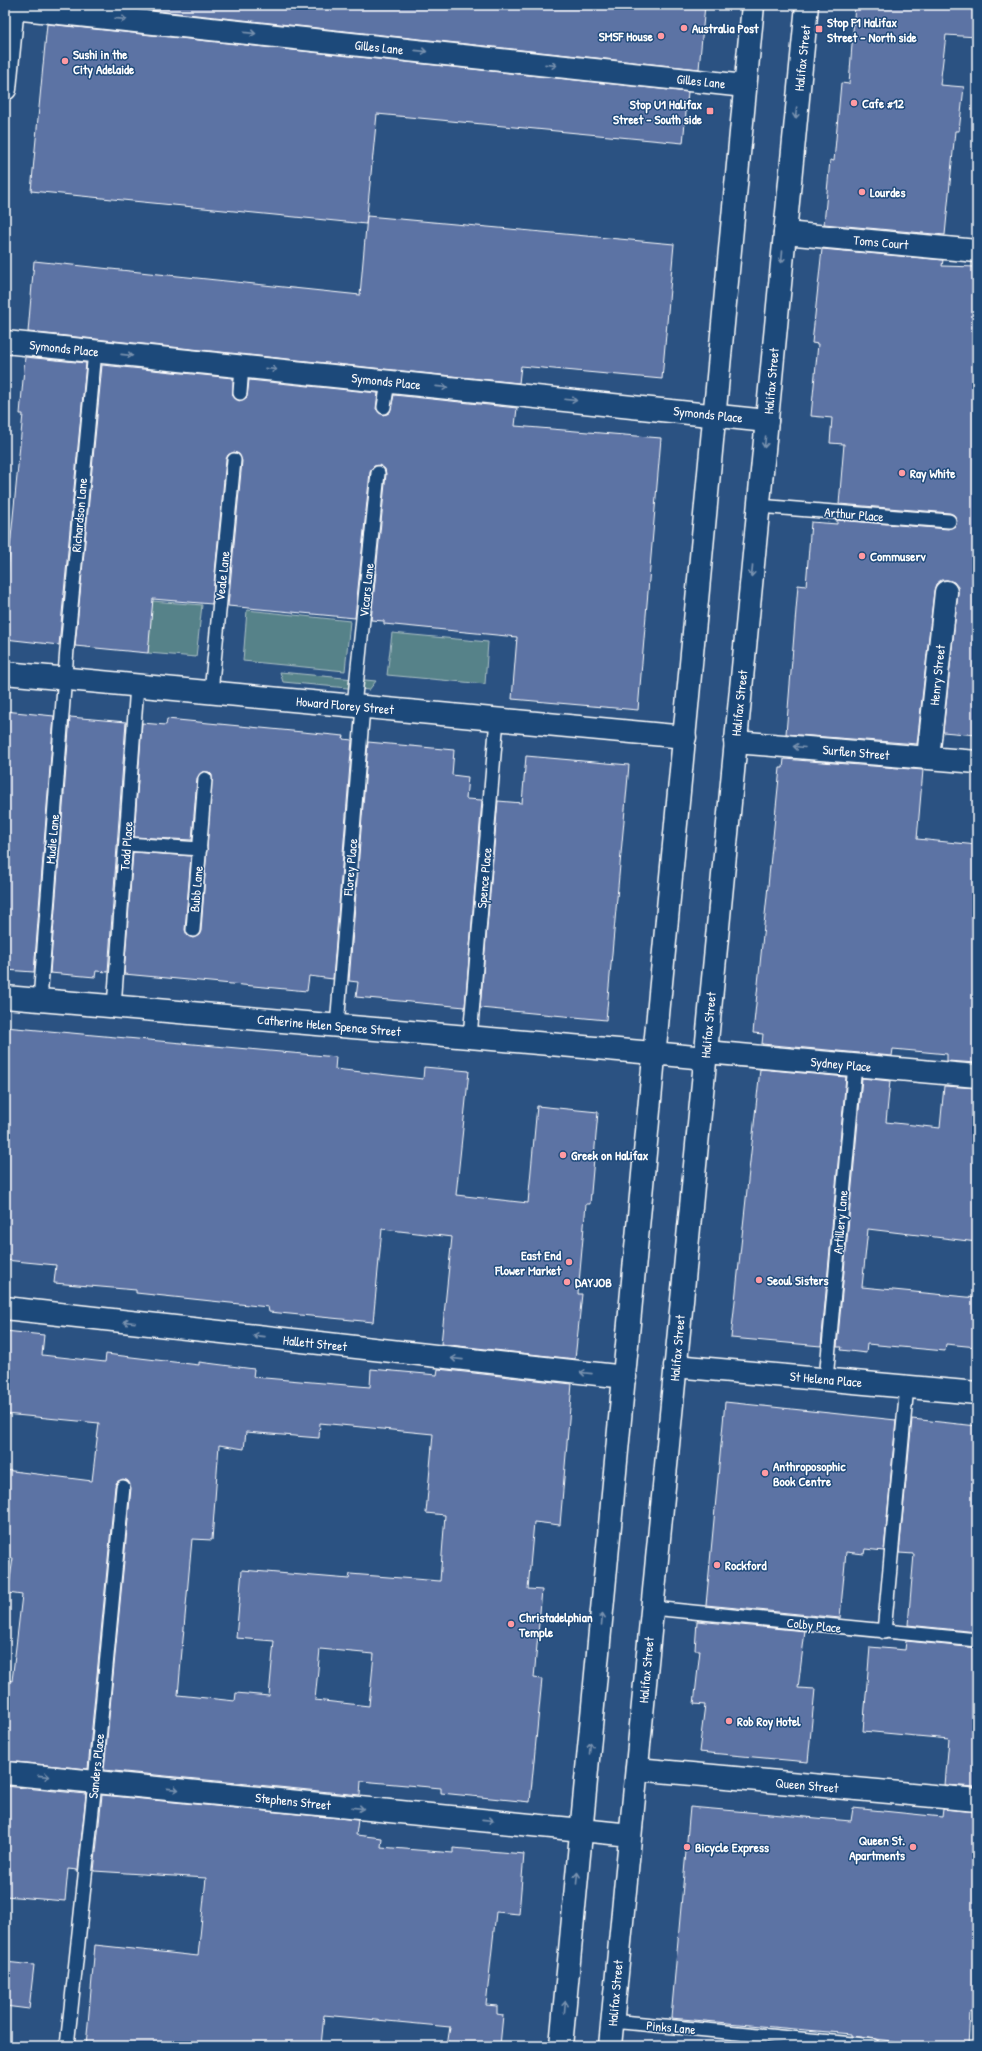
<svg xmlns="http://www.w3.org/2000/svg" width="982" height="2051" viewBox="0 0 982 2051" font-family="'Patrick Hand',sans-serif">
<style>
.green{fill:#578289;stroke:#abc0c4}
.building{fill:#5c73a4;stroke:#fff;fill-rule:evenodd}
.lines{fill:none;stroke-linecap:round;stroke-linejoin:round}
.lane-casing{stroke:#fff;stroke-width:16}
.street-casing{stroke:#fff;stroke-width:25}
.secondary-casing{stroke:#fff;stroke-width:25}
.lane{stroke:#1f4a7a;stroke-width:13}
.street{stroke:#1f4a7a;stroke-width:22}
.secondary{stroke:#1f4a7a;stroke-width:22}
.oneway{stroke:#7992af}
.poi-dot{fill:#ff9aa2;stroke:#1f4a7a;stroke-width:1.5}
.labels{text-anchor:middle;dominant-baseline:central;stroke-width:3;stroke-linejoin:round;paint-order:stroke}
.poi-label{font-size:13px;font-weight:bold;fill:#fff;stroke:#1f4a7a;text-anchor:start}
.street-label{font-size:13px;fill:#fff;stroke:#1f4a7a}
</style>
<rect width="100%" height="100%" fill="#2b5282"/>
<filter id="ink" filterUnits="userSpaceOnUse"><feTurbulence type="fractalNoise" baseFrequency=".025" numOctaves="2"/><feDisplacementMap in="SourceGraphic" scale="8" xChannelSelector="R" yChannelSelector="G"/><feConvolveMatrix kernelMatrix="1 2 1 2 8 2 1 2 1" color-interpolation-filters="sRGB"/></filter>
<g filter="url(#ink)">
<path class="green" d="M 152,601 L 202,605 L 196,657 L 148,653 Z
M 247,610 L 350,621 L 345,671 L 243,661 Z
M 392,633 L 488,642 L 485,684 L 387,675 Z
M 280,672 L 376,681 L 369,690 L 283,682 Z"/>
<path class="building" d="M 103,5 L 705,5 L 699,69 Z
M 855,5 L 977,5 L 977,37 L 946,35 L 940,85 L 964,87 L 959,131 L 955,131 L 945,235 L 824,224 L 830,160 L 834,161 L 841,83 L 849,84 Z
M 47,24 L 688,92 L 683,143 L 377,114 L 366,224 L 31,191 Z
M 367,216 L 674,244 L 662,379 L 521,366 L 519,383 L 28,332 L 34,261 L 360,295 Z
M 822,249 L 943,260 L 942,266 L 977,267 L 977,735 L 943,732 L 958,593 L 958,587 L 954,582 L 947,580 L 941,580 L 936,584 L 934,591 L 917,744 L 786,734 L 798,585 L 806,586 L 811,522 L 837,524 L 837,520 L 948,529 L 955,526 L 957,521 L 954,515 L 950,513 L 839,504 L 844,444 L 830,443 L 832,418 L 811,416 L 818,344 L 812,343 Z
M 25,357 L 86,363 L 59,645 L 5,639 L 5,600 L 23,414 L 20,414 Z
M 102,365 L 233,378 L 233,396 L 239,401 L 247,397 L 249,380 L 378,393 L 376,409 L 383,415 L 390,412 L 394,395 L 517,408 L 515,426 L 661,438 L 638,710 L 512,699 L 517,637 L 384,624 L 384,621 L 371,620 L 386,474 L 385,469 L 379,465 L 374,466 L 370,472 L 355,618 L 228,606 L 242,461 L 239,454 L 234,452 L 228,455 L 226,459 L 212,604 L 153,599 L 148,653 L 75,646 Z
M 5,711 L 54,716 L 34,972 L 5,970 Z
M 70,717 L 126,722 L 108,972 L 96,971 L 95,977 L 50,973 Z
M 167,719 L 344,736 L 343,739 L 352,740 L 333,979 L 309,976 L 307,991 L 124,974 L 133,852 L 191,856 L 185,930 L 188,936 L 193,938 L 199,935 L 201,931 L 212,775 L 209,772 L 202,772 L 197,778 L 192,840 L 134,837 L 142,723 L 166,725 Z
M 368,742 L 454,750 L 452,775 L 468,777 L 466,799 L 482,800 L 465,1007 L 356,997 L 358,982 L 349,981 Z
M 526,756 L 629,765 L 606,1020 L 480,1008 L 498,801 L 522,803 Z
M 784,759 L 923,770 L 917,839 L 977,845 L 977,1063 L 947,1061 L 947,1054 L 893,1049 L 892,1056 L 762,1044 L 763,1034 L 753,1033 L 780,768 L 783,768 Z
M 5,1027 L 336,1057 L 335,1069 L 423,1079 L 424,1067 L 469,1071 L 456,1195 L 528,1203 L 537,1106 L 598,1112 L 590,1204 L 586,1204 L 578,1294 L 582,1294 L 575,1359 L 441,1344 L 452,1237 L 382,1229 L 373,1322 L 269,1312 L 268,1307 L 136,1293 L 136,1290 L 54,1283 L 56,1265 L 5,1260 Z
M 760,1069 L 846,1077 L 821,1346 L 731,1338 Z
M 862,1078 L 890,1081 L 886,1122 L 940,1128 L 944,1086 L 977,1088 L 977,1242 L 868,1229 L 862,1287 L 977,1298 L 977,1347 L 946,1344 L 945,1351 L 867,1344 L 866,1353 L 841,1350 L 842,1347 L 837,1347 Z
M 5,1331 L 44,1335 L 42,1355 L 105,1362 L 106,1354 L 199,1365 L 199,1362 L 254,1369 L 253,1377 L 370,1387 L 371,1369 L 437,1375 L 438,1369 L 572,1384 L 560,1525 L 534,1522 L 528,1589 L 542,1590 L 534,1678 L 542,1679 L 530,1802 L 441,1793 L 441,1788 L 361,1781 L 360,1795 L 104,1770 L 131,1488 L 128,1481 L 123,1479 L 117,1482 L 115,1486 L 88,1769 L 5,1761 L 5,1687 L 8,1687 L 9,1680 L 12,1681 L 22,1595 L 8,1593 L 13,1558 L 5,1557 L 5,1470 L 92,1481 L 99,1423 L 5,1414 ZM 320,1423 L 433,1434 L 426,1513 L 445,1515 L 440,1581 L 350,1574 L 349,1579 L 242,1570 L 236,1638 L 274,1641 L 269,1696 L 236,1693 L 235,1701 L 178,1695 L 192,1539 L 212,1540 L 219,1445 L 244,1449 L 246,1432 L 319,1438 ZM 320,1649 L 374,1654 L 369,1706 L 315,1700 Z
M 725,1402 L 896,1420 L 884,1551 L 865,1549 L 864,1554 L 846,1552 L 840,1618 L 706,1605 Z
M 912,1419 L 977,1426 L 977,1632 L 908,1625 L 914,1554 L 899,1553 Z
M 697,1621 L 805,1631 L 798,1688 L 815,1689 L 808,1762 L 699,1752 L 705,1705 L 694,1704 L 700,1650 L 695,1650 Z
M 906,1641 L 977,1648 L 977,1787 L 945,1785 L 949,1739 L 863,1731 L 870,1647 L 905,1650 Z
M 5,1786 L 86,1794 L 78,1870 L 68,1869 L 65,1901 L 5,1896 Z
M 102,1795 L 358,1820 L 356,1835 L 382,1838 L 381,1847 L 453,1853 L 453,1848 L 524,1854 L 519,1914 L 496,1912 L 486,2005 L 497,2006 L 497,2014 L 503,2015 L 500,2046 L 447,2046 L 450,2027 L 324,2015 L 321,2046 L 86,2046 L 95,1945 L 198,1956 L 206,1878 L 94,1871 Z
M 690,1807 L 851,1821 L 853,1808 L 942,1817 L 943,1809 L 977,1812 L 977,2011 L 970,2011 L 968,2046 L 931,2046 L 851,2036 L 851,2034 L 671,2018 Z
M 5,1962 L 34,1965 L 29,2009 L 5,2006 Z"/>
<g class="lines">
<defs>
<path id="lane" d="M 240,393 L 242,366
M 384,407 L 388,382
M 758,506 L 949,521
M 211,692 L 234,460
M 354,706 L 378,473
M 126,844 L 200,849
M 193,930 L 205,779
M 40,1000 L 67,649 L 95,351
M 114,1007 L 137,685
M 337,1026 L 363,707
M 470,1037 L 497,719
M 826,1379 L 855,1065
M 652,1608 L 977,1640
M 884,1632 L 907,1386
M 612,2021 L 873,2046
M 67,2046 L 95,1782 L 123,1487"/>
<path id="street" d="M 13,8 L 745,86
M 785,233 L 977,251
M 5,342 L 767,421
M 5,673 L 685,737
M 735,742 L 977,762
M 928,758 L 946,592
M 5,997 L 653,1053
M 706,1052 L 977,1076
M 5,1308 L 625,1377
M 675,1366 L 977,1393
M 637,1769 L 977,1800
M 5,1773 L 582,1830"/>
<path id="secondary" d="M 5,89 L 13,5
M 653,1053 L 705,1058
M 582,1830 L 630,1835
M 561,2046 L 753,5
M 610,2046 L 807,5"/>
</defs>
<use href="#lane" class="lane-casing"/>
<use href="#street" class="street-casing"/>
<use href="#secondary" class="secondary-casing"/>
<use href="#lane" class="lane"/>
<use href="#street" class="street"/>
<use href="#secondary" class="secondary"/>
</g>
<defs><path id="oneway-shaft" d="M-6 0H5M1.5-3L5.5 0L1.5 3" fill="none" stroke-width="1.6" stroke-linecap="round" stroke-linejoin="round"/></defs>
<g class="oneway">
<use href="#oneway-shaft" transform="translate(121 19) rotate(6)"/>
<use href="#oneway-shaft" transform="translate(250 33) rotate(6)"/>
<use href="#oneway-shaft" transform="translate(421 51) rotate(6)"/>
<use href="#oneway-shaft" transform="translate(551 65) rotate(6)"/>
<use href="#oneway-shaft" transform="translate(796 113) rotate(96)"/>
<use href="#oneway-shaft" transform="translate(782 257) rotate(95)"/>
<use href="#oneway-shaft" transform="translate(127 355) rotate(6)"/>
<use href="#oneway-shaft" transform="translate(271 369) rotate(6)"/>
<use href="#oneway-shaft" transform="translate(442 387) rotate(6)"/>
<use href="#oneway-shaft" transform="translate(571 400) rotate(6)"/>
<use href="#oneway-shaft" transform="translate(765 442) rotate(96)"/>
<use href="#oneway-shaft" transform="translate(752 571) rotate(96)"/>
<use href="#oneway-shaft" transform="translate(799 747) rotate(-175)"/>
<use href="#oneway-shaft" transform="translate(129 1322) rotate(-174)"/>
<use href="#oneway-shaft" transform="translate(259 1336) rotate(-174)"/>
<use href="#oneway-shaft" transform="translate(457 1359) rotate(-174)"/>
<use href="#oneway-shaft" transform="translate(586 1373) rotate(-174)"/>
<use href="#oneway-shaft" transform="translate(602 1619) rotate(-85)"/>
<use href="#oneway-shaft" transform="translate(590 1748) rotate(-85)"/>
<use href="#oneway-shaft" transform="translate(44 1776) rotate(6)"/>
<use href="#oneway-shaft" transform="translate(173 1789) rotate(6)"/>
<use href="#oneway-shaft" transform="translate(358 1808) rotate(6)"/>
<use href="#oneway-shaft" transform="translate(488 1820) rotate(6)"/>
<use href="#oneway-shaft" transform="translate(577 1878) rotate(-85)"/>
<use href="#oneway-shaft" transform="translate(565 2007) rotate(-85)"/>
</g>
</g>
<g class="poi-dot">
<circle cx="684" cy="28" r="4"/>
<rect x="815" y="25" width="8" height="8" rx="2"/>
<circle cx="661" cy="36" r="4"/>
<circle cx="65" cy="61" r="4"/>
<circle cx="854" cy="103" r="4"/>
<rect x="706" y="107" width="8" height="8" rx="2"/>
<circle cx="862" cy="192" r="4"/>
<circle cx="902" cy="473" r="4"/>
<circle cx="862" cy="556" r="4"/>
<circle cx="563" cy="1155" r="4"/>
<circle cx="569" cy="1262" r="4"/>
<circle cx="759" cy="1280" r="4"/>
<circle cx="567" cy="1282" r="4"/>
<circle cx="765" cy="1473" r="4"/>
<circle cx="717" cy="1565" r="4"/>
<circle cx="511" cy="1624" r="4"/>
<circle cx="729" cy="1721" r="4"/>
<circle cx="687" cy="1847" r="4"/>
<circle cx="913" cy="1847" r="4"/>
</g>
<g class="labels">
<g class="poi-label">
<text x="827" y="22">Stop F1 Halifax<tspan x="827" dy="15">Street - North side</tspan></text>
<text x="692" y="28">Australia Post</text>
<text x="653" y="36" text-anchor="end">SMSF House</text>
<text x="73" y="54">Sushi in the<tspan x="73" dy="15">City Adelaide</tspan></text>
<text x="862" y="103">Cafe #12</text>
<text x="702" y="104" text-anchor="end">Stop U1 Halifax<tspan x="702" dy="15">Street - South side</tspan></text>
<text x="870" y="192">Lourdes</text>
<text x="910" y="473">Ray White</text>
<text x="870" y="556">Commuserv</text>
<text x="571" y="1155">Greek on Halifax</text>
<text x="561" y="1255" text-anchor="end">East End<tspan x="561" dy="15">Flower Market</tspan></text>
<text x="767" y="1280">Seoul Sisters</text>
<text x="575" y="1282">DAYJOB</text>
<text x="773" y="1466">Anthroposophic<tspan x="773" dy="15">Book Centre</tspan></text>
<text x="725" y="1565">Rockford</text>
<text x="519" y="1617">Christadelphian<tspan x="519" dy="15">Temple</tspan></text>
<text x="737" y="1721">Rob Roy Hotel</text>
<text x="905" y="1840" text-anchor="end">Queen St.<tspan x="905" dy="15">Apartments</tspan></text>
<text x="695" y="1847">Bicycle Express</text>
</g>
<g class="street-label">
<text transform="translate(379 47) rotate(6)">Gilles Lane</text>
<text transform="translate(802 58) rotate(-84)">Halifax Street</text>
<text transform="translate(701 81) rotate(6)">Gilles Lane</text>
<text transform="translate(881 242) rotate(5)">Toms Court</text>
<text transform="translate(64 348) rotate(6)">Symonds Place</text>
<text transform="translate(386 381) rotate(6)">Symonds Place</text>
<text transform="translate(771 381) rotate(-85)">Halifax Street</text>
<text transform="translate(708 414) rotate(6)">Symonds Place</text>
<text transform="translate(854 514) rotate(5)">Arthur Place</text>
<text transform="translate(79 515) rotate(-85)">Richardson Lane</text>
<text transform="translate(222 576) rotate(-84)">Veale Lane</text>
<text transform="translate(366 590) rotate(-84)">Vicars Lane</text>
<text transform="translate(937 675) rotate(-84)">Henry Street</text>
<text transform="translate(739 703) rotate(-84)">Halifax Street</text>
<text transform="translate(345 705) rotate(5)">Howard Florey Street</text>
<text transform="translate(856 752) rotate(5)">Surflen Street</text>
<text transform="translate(52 839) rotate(-85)">Mudie Lane</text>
<text transform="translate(126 846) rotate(-86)">Todd Place</text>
<text transform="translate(350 867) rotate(-85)">Florey Place</text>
<text transform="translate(484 878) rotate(-85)">Spence Place</text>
<text transform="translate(196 889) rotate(-85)">Bubb Lane</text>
<text transform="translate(329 1025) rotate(5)">Catherine Helen Spence Street</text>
<text transform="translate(708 1025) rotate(-85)">Halifax Street</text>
<text transform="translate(841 1064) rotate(5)">Sydney Place</text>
<text transform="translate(840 1222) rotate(-85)">Artillery Lane</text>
<text transform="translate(315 1343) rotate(6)">Hallett Street</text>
<text transform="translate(677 1348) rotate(-85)">Halifax Street</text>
<text transform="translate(826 1379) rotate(5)">St Helena Place</text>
<text transform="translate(814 1625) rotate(6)">Colby Place</text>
<text transform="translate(646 1670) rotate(-85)">Halifax Street</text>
<text transform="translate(96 1766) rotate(-84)">Sanders Place</text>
<text transform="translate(807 1785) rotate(5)">Queen Street</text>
<text transform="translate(293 1801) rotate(6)">Stephens Street</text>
<text transform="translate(615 1993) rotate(-85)">Halifax Street</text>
<text transform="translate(671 2027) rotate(5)">Pinks Lane</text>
</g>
</g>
<rect width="982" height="2051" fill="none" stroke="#1f4a7a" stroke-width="20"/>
<rect x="10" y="10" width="962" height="2031" fill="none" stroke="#fff" stroke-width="1.5" filter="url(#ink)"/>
</svg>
